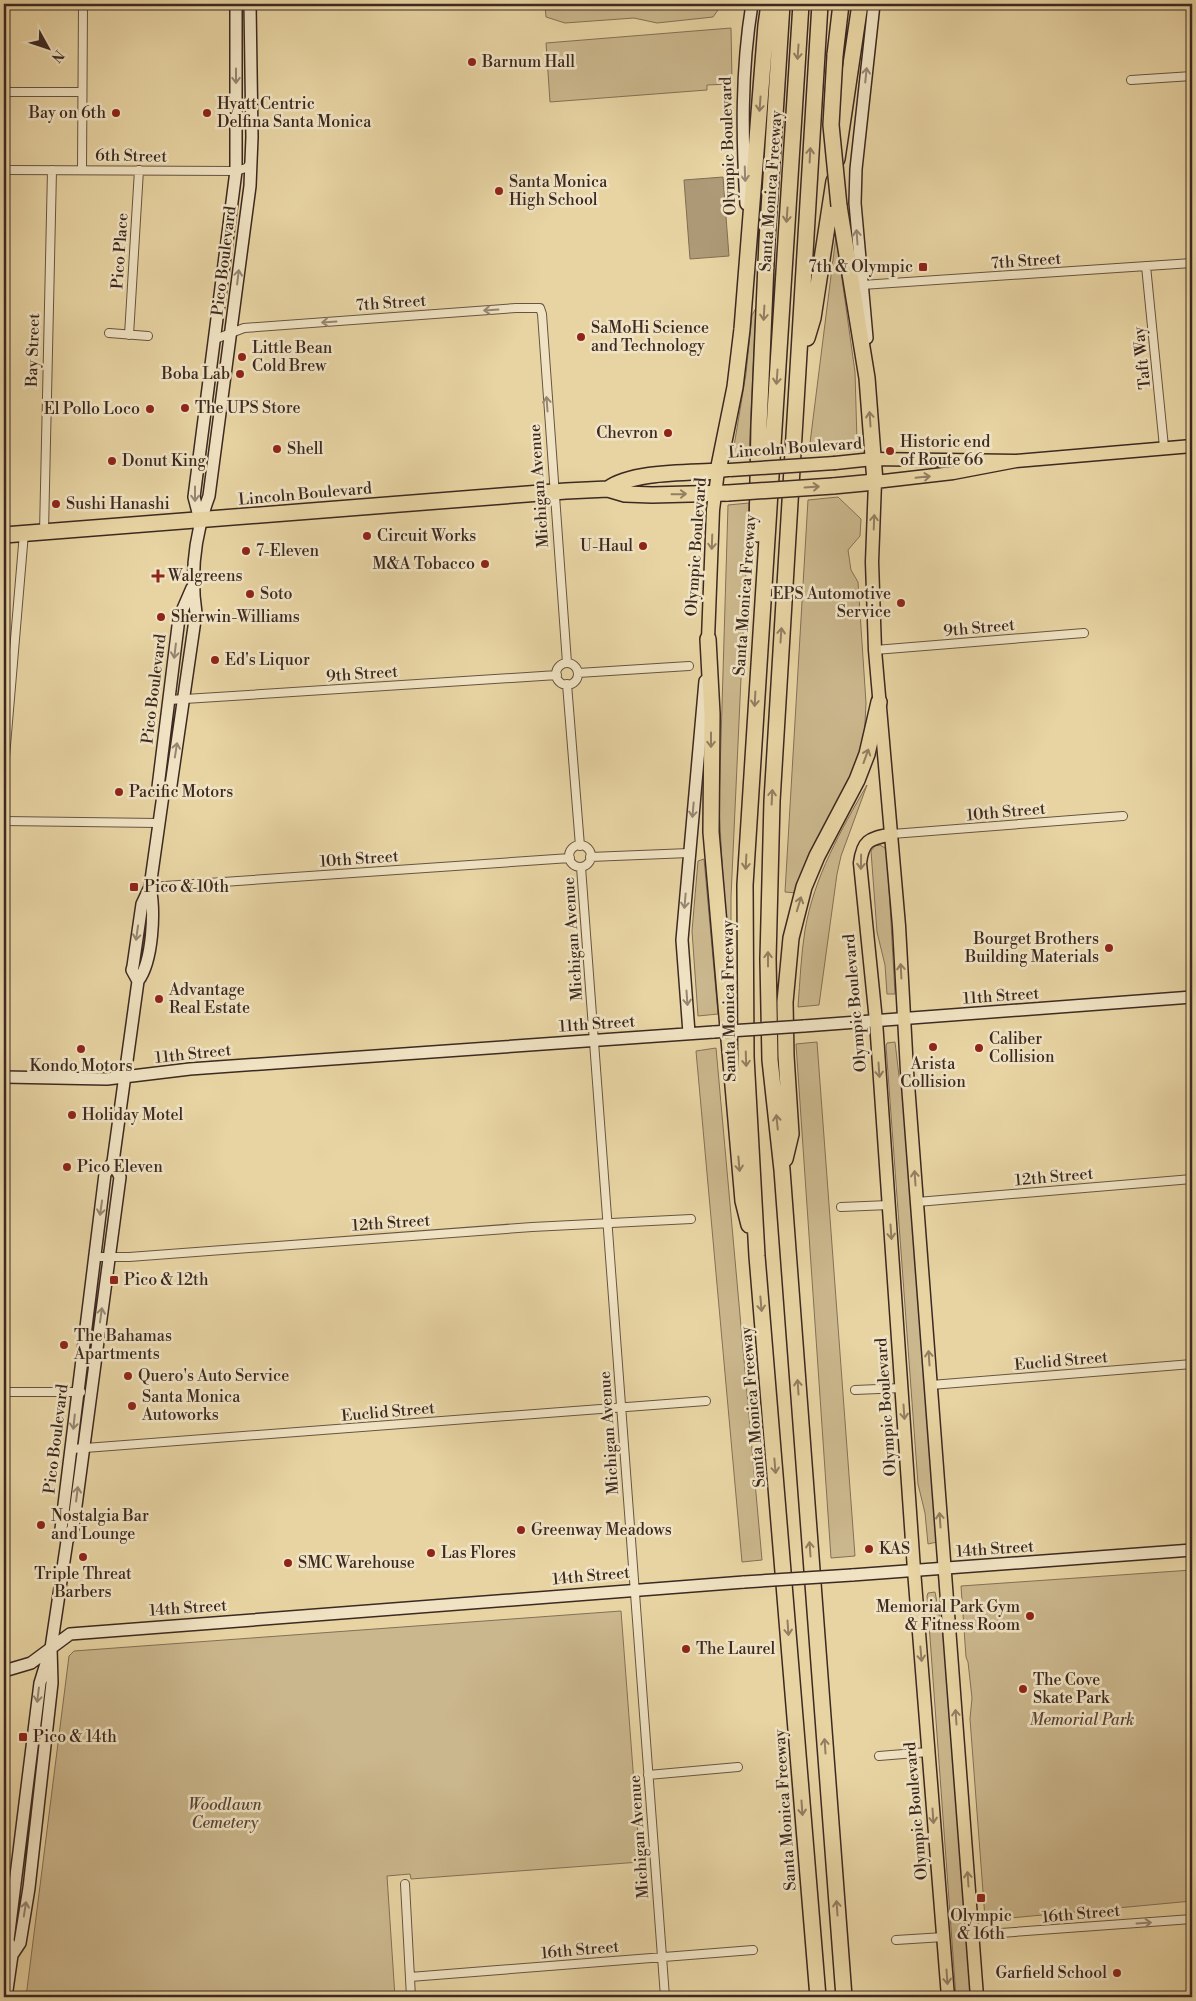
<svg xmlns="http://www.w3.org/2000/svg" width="1196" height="2001" viewBox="0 0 1196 2001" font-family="'Libre Bodoni',serif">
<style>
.green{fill:#cbb78d;stroke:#847057}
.water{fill:#ae9a77;stroke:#806d55}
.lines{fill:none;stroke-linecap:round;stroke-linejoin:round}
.street-casing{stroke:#675442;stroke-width:10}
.secondary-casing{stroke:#3c2921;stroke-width:14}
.primary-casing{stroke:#3c2921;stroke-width:15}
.highway-casing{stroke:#3c2921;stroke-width:18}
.street{stroke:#f0e3c3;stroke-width:8}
.secondary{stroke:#f0e3c3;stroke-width:11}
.primary{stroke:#e8d4a3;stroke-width:12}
.highway{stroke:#e8d4a3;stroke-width:15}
.secondary-bridge-casing{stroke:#3c2921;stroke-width:14;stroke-linecap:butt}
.primary-bridge-casing{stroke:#3c2921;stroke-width:15;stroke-linecap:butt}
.highway-bridge-casing{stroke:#3c2921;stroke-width:18;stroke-linecap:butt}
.secondary-bridge{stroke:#f0e3c3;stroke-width:11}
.primary-bridge{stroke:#e8d4a3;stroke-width:12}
.highway-bridge{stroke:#e8d4a3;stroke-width:15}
.oneway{stroke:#927e62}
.oneway2{stroke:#968672}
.poi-dot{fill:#8f2418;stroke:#f0e3c3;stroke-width:2}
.labels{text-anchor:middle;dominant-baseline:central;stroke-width:5;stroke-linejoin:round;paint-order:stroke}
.poi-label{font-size:16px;fill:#3c2921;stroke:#f0e3c3;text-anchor:start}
.street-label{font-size:16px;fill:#3c2921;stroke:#f0e3c3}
.park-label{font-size:16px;font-style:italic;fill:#594537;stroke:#f0e3c3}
</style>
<rect width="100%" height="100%" fill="#e8d4a3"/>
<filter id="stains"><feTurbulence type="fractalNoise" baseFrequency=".004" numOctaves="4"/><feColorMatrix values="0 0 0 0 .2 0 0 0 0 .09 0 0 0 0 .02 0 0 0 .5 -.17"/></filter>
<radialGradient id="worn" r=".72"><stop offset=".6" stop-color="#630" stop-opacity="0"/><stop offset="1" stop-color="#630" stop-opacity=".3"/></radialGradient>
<path class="green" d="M 545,4 L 718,4 L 718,10 L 713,17 L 657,23 L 634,18 L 565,23 L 546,17 Z
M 731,28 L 732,81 L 730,84 L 707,85 L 707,90 L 550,102 L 546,43 Z
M 836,236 L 855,372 L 857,441 L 856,448 L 809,451 Z
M 756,308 L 749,456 L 732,458 L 746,374 L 752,315 Z
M 838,497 L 861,519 L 860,536 L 848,550 L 851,570 L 858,582 L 866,703 L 864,742 L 858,763 L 809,857 L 797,893 L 785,892 L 808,500 Z
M 749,503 L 731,897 L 731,934 L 726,934 L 719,807 L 728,505 Z
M 867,785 L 841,856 L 837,874 L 819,1005 L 798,1007 C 800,981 801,955 805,930 C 814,877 841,830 867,785 Z
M 880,845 L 885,848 L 887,852 L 895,994 L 887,994 L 885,965 L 877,932 L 871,851 L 875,846 Z
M 704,859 L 718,1014 L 698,1016 L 692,931 L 698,861 Z
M 147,905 L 149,905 L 141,971 L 138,971 Z
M 817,1042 L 855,1556 L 831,1558 L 796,1044 Z
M 895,1042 L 899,1076 L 905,1100 L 937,1542 L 928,1544 L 925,1513 L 918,1484 L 886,1046 L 887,1043 Z
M 716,1048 L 762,1560 L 742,1562 L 696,1051 Z
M 1192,1570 L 1192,1901 L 989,1920 L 985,1918 L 970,1719 L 972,1698 L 968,1662 L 966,1657 L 961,1586 Z
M 935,1592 L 945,1646 L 971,1997 L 956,1997 L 927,1596 L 928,1593 Z
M 621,1611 L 640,1862 L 411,1879 L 410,1874 L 387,1876 L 395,1997 L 26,1997 L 69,1656 L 74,1651 Z"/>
<path class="water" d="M 723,177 L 729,256 L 690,259 L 684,180 Z"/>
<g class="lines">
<defs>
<path id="street" d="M 1131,80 L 1192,76
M 4,92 L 82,92
M 6,170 L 236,171 L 246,168 L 251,163
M 82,170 L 83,4
M 1146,266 L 1164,447
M 862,285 L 1192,263
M 109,333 L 148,336
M 129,335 L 139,170
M 213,340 L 244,328 L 516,308 L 540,308 L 542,314 L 567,663
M 44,532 L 52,170
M 875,650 L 1084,633
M556 674a11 11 0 1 1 22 0a11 11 0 1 1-22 0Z
M 578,673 L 689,666
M 567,684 L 580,846
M 169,700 L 557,675
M 4,769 L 24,533
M 4,821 L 158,823
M 892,834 L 1123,816
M569 856a11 11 0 1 1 22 0a11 11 0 1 1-22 0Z
M 590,857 L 689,853
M 581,867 L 665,1997
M 150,887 L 570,858
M 917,1202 L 1192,1179
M 841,1207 L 889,1205
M 94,1257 L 129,1257 L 532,1227 L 691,1219
M 931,1385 L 1192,1364
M 855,1390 L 902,1388
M 4,1392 L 81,1392
M 72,1449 L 706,1401
M 879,1756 L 928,1752
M 648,1775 L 738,1767
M 405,1884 L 411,1997
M 973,1935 L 1192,1919
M 896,1940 L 944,1937
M 410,1977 L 753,1950"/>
<path id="secondary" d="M 746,204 C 742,136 741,71 752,4
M 867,338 L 855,203 L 856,169 L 874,4
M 200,520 L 194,497 L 236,171 L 236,4
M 163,795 L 158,787 L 179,618 L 192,588
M 138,981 L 132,970 L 133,966 L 142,904 L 150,887 L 163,795 L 171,785 L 196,613 C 190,573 195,534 209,496 L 250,186 L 252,137 L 250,4
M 804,1026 L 1192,997
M 689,1033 L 682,940 L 705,681
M 4,1077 L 107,1079 L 190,1069 L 714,1032
M 67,1541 L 61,1529 L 105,1174 L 113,1162 L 138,981 C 153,961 155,911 150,887
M 852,1575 L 1192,1550
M 4,1671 L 31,1663 L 70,1634 L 744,1582
M 12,1955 L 20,1943 L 29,1888 L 52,1683 L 51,1648 L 67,1541 L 73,1528 L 120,1177 L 113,1162
M 6,1997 L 12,1955 L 8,1940 L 40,1683 L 48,1657"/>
<path id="primary" d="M 835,463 L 873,459 L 1016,461 L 1192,446
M 708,639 L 713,510 L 718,471 L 728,470
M 892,834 C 870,839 863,839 860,863 L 876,1021 L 914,1570 L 948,1997
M 977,1997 L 907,1071 L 899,926 L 875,650 L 872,562 L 875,482 L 953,473 L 1016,461"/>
<path id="highway" d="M 801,4 L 745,885 L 746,1057 L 757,1256 L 818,1997
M 820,4 L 772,801 L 768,959 L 770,1060 L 782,1170 L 844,1997
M 835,55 L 841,4
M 837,159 L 860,4
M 807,338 L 813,318 L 834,181
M 833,486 L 875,482 L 867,378 L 839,206
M 608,489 C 632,471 689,473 718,471 L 735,387 L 742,329 L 766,25 L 769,4
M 757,534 L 759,426 L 767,241 L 782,4
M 4,535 L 566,491 L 608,489 L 625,494 L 652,495 L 728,493
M 708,639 L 712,714 L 711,832 L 743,1201 L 749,1225
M 785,1159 L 791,1134 L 786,1056 L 785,1002 L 791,938 L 804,887 L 817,856 L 857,780 L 867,754 L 879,702"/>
</defs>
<use href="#street" class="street-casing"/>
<use href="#secondary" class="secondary-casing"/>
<use href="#primary" class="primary-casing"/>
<use href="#highway" class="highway-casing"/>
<use href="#street" class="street"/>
<use href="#secondary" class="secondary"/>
<use href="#primary" class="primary"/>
<use href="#highway" class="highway"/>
<defs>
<path id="secondary-bridge" d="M 714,1032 L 804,1026
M 744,1582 L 852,1575"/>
<path id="primary-bridge" d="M 730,470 L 835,463"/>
<path id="highway-bridge" d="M 835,55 L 831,125 L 839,206
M 728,493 L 833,486"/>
</defs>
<use href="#secondary-bridge" class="secondary-bridge-casing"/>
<use href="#primary-bridge" class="primary-bridge-casing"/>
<use href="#highway-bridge" class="highway-bridge-casing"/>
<use href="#secondary-bridge" class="secondary-bridge"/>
<use href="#primary-bridge" class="primary-bridge"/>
<use href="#highway-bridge" class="highway-bridge"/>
</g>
<defs><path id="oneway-shaft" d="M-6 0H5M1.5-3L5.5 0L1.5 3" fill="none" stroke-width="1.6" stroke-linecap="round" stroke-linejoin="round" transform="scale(1.25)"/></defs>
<g class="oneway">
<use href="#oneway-shaft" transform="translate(798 52) rotate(94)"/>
<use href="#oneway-shaft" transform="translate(760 104) rotate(94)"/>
<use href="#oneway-shaft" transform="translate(810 155) rotate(-87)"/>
<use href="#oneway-shaft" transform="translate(787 215) rotate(94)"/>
<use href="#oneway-shaft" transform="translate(764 313) rotate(93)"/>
<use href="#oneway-shaft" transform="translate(777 377) rotate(94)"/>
<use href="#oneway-shaft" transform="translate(870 419) rotate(-94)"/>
<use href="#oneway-shaft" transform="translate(923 477) rotate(-6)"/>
<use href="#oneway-shaft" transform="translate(812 487) rotate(-4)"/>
<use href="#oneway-shaft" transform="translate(679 494) rotate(-1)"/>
<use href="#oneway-shaft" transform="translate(874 522) rotate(-88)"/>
<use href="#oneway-shaft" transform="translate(712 542) rotate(92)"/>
<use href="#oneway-shaft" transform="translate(781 635) rotate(-86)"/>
<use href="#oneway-shaft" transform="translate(755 699) rotate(93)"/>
<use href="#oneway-shaft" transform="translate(711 740) rotate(90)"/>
<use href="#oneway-shaft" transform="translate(866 756) rotate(-70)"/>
<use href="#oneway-shaft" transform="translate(772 797) rotate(-87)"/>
<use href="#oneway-shaft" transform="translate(746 862) rotate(93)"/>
<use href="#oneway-shaft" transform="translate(861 862) rotate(91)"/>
<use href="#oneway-shaft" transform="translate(799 904) rotate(-73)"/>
<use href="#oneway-shaft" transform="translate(768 959) rotate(-90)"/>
<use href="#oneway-shaft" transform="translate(901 971) rotate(-93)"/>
<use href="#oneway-shaft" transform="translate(746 1059) rotate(88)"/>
<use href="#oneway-shaft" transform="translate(879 1070) rotate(86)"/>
<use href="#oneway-shaft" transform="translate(777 1122) rotate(-96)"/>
<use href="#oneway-shaft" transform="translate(739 1164) rotate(85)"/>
<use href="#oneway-shaft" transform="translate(915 1178) rotate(-94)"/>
<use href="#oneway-shaft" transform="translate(891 1232) rotate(86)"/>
<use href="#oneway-shaft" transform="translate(761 1304) rotate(85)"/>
<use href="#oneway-shaft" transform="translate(929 1358) rotate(-94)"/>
<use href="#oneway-shaft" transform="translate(798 1387) rotate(-94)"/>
<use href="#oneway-shaft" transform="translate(904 1412) rotate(86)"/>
<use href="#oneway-shaft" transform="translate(775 1466) rotate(85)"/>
<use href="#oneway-shaft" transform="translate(940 1520) rotate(-94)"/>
<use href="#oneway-shaft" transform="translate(810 1549) rotate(-94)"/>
<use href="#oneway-shaft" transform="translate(788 1628) rotate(86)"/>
<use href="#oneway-shaft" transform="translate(921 1654) rotate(85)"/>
<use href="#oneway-shaft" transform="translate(956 1717) rotate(-94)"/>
<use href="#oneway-shaft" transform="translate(825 1746) rotate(-94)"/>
<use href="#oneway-shaft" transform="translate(802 1808) rotate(86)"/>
<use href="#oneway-shaft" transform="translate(933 1816) rotate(86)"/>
<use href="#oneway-shaft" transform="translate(968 1879) rotate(-94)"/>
<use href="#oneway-shaft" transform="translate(837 1908) rotate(-94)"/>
<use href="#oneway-shaft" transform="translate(947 1977) rotate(86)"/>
</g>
<g class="oneway2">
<use href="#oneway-shaft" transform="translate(866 75) rotate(-84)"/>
<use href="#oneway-shaft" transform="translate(236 76) rotate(90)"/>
<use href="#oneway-shaft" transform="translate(745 174) rotate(88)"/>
<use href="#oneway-shaft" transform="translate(857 237) rotate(-94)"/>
<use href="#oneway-shaft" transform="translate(238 277) rotate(-83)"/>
<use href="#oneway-shaft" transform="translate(491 310) rotate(176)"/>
<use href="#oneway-shaft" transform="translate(329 322) rotate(176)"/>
<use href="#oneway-shaft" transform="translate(547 404) rotate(-94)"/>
<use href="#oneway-shaft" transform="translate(195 494) rotate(90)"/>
<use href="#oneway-shaft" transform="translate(175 651) rotate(97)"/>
<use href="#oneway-shaft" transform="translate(176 750) rotate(-81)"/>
<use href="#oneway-shaft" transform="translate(693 810) rotate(95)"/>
<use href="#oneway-shaft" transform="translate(685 901) rotate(95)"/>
<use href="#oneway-shaft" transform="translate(137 933) rotate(98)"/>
<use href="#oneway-shaft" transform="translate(687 998) rotate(86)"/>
<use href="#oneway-shaft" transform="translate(101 1208) rotate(98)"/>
<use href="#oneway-shaft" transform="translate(101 1315) rotate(-82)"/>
<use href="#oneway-shaft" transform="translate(74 1422) rotate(96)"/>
<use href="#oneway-shaft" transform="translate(77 1494) rotate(-83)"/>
<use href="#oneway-shaft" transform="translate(38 1695) rotate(97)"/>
<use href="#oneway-shaft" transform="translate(25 1909) rotate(-81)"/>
<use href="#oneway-shaft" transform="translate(1144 1923) rotate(-4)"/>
</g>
<g class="poi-dot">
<circle cx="472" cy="62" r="5"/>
<circle cx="116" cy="113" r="5"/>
<circle cx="207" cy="113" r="5"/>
<circle cx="499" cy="191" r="5"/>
<rect x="918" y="262" width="10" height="10" rx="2.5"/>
<circle cx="581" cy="337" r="5"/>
<circle cx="242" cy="357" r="5"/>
<circle cx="240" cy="374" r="5"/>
<circle cx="185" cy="408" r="5"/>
<circle cx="150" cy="409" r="5"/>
<circle cx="668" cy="433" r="5"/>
<circle cx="277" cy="449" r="5"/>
<circle cx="890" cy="451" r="5"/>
<circle cx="112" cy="461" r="5"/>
<circle cx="56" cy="504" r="5"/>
<circle cx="367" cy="536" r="5"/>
<circle cx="643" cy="546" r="5"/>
<circle cx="246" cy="551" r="5"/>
<circle cx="485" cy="564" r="5"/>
<path d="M155.5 568.5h5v5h5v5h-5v5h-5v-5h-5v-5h5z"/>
<circle cx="250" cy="594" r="5"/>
<circle cx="901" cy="603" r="5"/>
<circle cx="161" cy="617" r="5"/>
<circle cx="215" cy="660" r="5"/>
<circle cx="119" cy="792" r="5"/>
<rect x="129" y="882" width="10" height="10" rx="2.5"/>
<circle cx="1109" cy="948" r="5"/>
<circle cx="159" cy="999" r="5"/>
<circle cx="933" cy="1047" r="5"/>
<circle cx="979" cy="1048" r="5"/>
<circle cx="81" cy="1049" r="5"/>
<circle cx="72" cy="1115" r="5"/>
<circle cx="67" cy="1167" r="5"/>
<rect x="109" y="1275" width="10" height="10" rx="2.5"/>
<circle cx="64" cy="1345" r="5"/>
<circle cx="128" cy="1376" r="5"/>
<circle cx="132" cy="1406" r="5"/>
<circle cx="41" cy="1525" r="5"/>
<circle cx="521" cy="1530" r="5"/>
<circle cx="869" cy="1549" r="5"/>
<circle cx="431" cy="1553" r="5"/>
<circle cx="83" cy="1557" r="5"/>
<circle cx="288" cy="1563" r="5"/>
<circle cx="1030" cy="1616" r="5"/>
<circle cx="686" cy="1649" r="5"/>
<circle cx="1023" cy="1689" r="5"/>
<rect x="18" y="1732" width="10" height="10" rx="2.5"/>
<rect x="976" y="1893" width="10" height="10" rx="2.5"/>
<circle cx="1117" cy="1973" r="5"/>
</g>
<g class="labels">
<g class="poi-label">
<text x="482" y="62">Barnum Hall</text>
<text x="217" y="104">Hyatt Centric<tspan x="217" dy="18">Delfina Santa Monica</tspan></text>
<text x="106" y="113" text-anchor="end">Bay on 6th</text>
<text x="509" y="182">Santa Monica<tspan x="509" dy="18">High School</tspan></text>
<text x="913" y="267" text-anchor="end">7th &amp; Olympic</text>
<text x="591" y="328">SaMoHi Science<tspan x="591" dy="18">and Technology</tspan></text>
<text x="252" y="348">Little Bean<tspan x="252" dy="18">Cold Brew</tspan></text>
<text x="230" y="374" text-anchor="end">Boba Lab</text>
<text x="195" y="408">The UPS Store</text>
<text x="140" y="409" text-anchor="end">El Pollo Loco</text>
<text x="658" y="433" text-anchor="end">Chevron</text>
<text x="900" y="442">Historic end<tspan x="900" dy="18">of Route 66</tspan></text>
<text x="287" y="449">Shell</text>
<text x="122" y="461">Donut King</text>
<text x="66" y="504">Sushi Hanashi</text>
<text x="377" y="536">Circuit Works</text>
<text x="633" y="546" text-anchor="end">U-Haul</text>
<text x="256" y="551">7-Eleven</text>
<text x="475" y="564" text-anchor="end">M&amp;A Tobacco</text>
<text x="168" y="576">Walgreens</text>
<text x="260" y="594">Soto</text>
<text x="891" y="594" text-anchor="end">EPS Automotive<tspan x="891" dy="18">Service</tspan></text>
<text x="171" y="617">Sherwin-Williams</text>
<text x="225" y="660">Ed's Liquor</text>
<text x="129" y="792">Pacific Motors</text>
<text x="144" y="887">Pico &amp; 10th</text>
<text x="1099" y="939" text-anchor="end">Bourget Brothers<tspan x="1099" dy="18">Building Materials</tspan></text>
<text x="169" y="990">Advantage<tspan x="169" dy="18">Real Estate</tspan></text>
<text x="989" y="1039">Caliber<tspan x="989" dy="18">Collision</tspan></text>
<text x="933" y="1064" text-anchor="middle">Arista<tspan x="933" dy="18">Collision</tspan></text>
<text x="81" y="1066" text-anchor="middle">Kondo Motors</text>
<text x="82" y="1115">Holiday Motel</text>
<text x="77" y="1167">Pico Eleven</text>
<text x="124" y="1280">Pico &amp; 12th</text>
<text x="74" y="1336">The Bahamas<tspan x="74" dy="18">Apartments</tspan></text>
<text x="138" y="1376">Quero's Auto Service</text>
<text x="142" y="1397">Santa Monica<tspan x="142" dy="18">Autoworks</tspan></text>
<text x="51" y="1516">Nostalgia Bar<tspan x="51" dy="18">and Lounge</tspan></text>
<text x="531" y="1530">Greenway Meadows</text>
<text x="879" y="1549">KAS</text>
<text x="441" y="1553">Las Flores</text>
<text x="298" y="1563">SMC Warehouse</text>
<text x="83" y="1574" text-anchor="middle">Triple Threat<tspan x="83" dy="18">Barbers</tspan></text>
<text x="1020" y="1607" text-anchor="end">Memorial Park Gym<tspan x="1020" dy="18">&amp; Fitness Room</tspan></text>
<text x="696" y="1649">The Laurel</text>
<text x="1033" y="1680">The Cove<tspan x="1033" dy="18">Skate Park</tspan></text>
<text x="33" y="1737">Pico &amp; 14th</text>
<text x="981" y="1916" text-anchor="middle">Olympic<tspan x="981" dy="18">&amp; 16th</tspan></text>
<text x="1107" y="1973" text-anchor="end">Garfield School</text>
</g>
<g class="street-label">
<text transform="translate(728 146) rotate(-92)">Olympic Boulevard</text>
<text transform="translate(131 156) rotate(1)">6th Street</text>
<text transform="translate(771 191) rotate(-86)">Santa Monica Freeway</text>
<text transform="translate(120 251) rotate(-86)">Pico Place</text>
<text transform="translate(224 261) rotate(-83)">Pico Boulevard</text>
<text transform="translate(1026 261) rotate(-4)">7th Street</text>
<text transform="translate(391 303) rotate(-4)">7th Street</text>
<text transform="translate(33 350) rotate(-88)">Bay Street</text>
<text transform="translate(1142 358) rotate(-96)">Taft Way</text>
<text transform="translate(795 448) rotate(-4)">Lincoln Boulevard</text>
<text transform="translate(539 486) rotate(-94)">Michigan Avenue</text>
<text transform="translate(305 494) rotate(-5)">Lincoln Boulevard</text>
<text transform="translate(696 547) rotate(-86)">Olympic Boulevard</text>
<text transform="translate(745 595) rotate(-86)">Santa Monica Freeway</text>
<text transform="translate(979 628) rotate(-5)">9th Street</text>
<text transform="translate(362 674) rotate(-4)">9th Street</text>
<text transform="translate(154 689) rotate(-83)">Pico Boulevard</text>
<text transform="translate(1006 812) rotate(-5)">10th Street</text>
<text transform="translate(359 859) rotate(-4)">10th Street</text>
<text transform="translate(573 939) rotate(-94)">Michigan Avenue</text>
<text transform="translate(1001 996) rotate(-4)">11th Street</text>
<text transform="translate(729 1001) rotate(-91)">Santa Monica Freeway</text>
<text transform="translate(855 1003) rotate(-95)">Olympic Boulevard</text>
<text transform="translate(597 1024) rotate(-4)">11th Street</text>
<text transform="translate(193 1054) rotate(-6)">11th Street</text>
<text transform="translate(1054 1177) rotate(-5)">12th Street</text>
<text transform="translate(391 1223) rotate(-4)">12th Street</text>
<text transform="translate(1061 1361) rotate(-5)">Euclid Street</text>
<text transform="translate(753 1407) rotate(-95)">Santa Monica Freeway</text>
<text transform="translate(886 1407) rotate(-94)">Olympic Boulevard</text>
<text transform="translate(388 1412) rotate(-5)">Euclid Street</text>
<text transform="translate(609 1433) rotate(-94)">Michigan Avenue</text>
<text transform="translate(56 1439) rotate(-83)">Pico Boulevard</text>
<text transform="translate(995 1549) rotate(-4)">14th Street</text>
<text transform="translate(591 1576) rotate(-5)">14th Street</text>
<text transform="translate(188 1608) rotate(-4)">14th Street</text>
<text transform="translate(785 1810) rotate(-94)">Santa Monica Freeway</text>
<text transform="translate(916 1811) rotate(-95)">Olympic Boulevard</text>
<text transform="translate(639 1837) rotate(-94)">Michigan Avenue</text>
<text transform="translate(1081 1914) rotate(-5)">16th Street</text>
<text transform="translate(580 1950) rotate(-5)">16th Street</text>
</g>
<g class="park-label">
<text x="1082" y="1720">Memorial Park</text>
<text x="225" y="1805">Woodlawn<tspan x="225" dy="18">Cemetery</tspan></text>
</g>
</g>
<rect width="1196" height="2001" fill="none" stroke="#e8d4a3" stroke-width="20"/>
<rect x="5" y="5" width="1186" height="1991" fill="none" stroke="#3c2921" stroke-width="2.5"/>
<rect x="10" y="10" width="1176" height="1981" fill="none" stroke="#3c2921"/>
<g transform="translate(48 48) rotate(130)" stroke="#f0e3c3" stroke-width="4" paint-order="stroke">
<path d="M0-4L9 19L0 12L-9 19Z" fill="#3c2921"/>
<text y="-8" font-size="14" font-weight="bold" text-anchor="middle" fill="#3c2921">N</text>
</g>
<rect width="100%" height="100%" filter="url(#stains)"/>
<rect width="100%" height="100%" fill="url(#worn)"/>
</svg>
